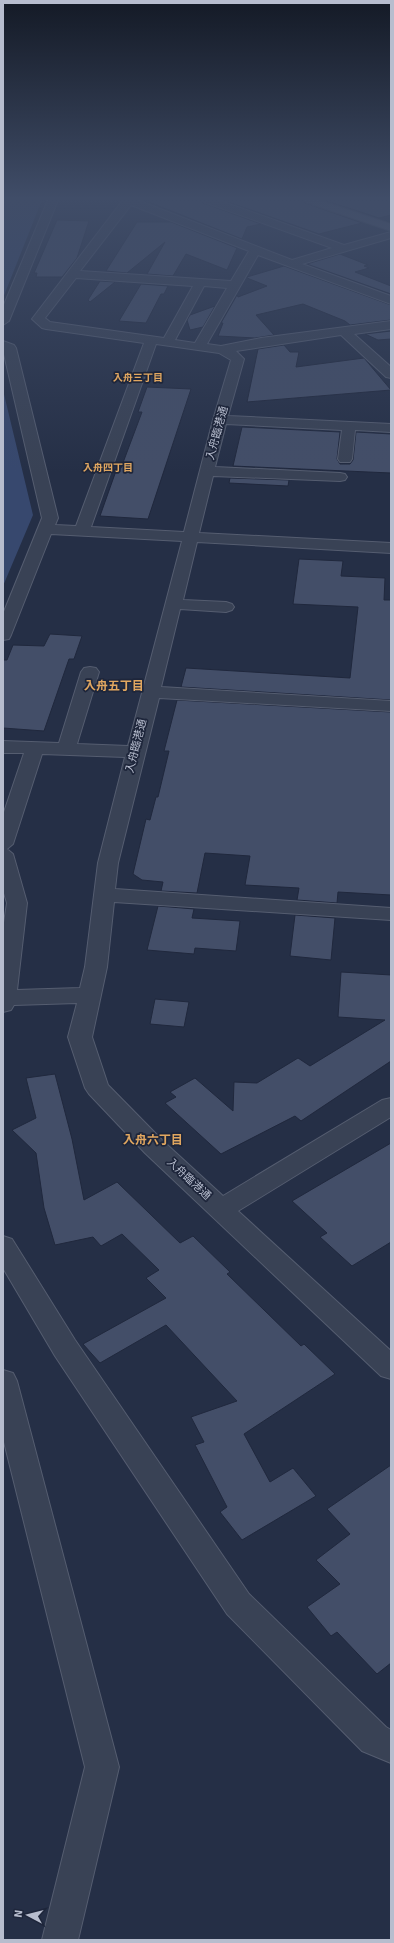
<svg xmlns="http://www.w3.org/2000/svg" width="394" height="1943" viewBox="0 0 394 1943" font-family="Signika,'Noto Sans JP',sans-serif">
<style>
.water{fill:#37486e}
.building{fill:#434e68;stroke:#20283d}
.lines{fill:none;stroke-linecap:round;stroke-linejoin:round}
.minor-casing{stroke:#555d70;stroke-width:2}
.major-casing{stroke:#434b5e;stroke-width:2}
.minor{fill:#394255;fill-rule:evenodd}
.major{fill:#576175;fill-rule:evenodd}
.labels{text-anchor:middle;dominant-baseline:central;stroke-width:3.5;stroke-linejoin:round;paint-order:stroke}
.far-neighbourhood-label{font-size:10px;font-weight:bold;fill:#e1a760;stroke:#1e263b}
.street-label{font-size:11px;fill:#b7bdce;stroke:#1e263b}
.neighbourhood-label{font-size:12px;font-weight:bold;fill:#e1a760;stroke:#1e263b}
</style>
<rect width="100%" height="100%" fill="#252f46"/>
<path class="water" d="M 3,200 L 42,200 L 3,298 Z
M 3,390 L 33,515 L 3,586 Z"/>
<path class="building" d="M 149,200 L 202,200 L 203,203 L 261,224 L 247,227 L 242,239 L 149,202 Z
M 223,200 L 303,200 L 305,203 L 362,223 L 319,234 Z
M 324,200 L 391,200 L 391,215 L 379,218 Z
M 57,220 L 89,221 L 77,258 L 62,277 L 36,277 L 37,273 L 34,273 Z
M 137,222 L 171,222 L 237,248 L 227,270 L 186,254 L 173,276 L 147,274 L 165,242 L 127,273 L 106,271 Z
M 340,254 L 368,265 L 364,266 L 369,268 L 355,272 L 391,286 L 391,294 L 307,264 Z
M 284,266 L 391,305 L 391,320 L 350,325 L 345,321 L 303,304 L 256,315 L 274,335 L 255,338 L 218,336 L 223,323 L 221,323 L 237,295 L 238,297 L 267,286 L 247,278 L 247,277 Z
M 100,281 L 115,282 L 90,302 L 88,300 Z
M 141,284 L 168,286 L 164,294 L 161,294 L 146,323 L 119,321 Z
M 215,306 L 203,327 L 190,330 L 187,320 L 190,315 Z
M 391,331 L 391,339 L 378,340 L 365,334 Z
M 284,345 L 290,352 L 299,352 L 296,367 L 364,358 L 391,390 L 247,402 L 258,349 Z
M 147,387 L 191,389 L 148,519 L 100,516 L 117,468 L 121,468 L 142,412 L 138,412 Z
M 242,427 L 340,432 L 337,459 L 340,464 L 350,464 L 353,460 L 356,432 L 391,434 L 391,473 L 233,466 Z
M 230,478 L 289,480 L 288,486 L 229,483 Z
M 299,559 L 343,561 L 341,576 L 385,578 L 384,600 L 391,600 L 391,700 L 181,687 L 186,668 L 350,678 L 358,607 L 293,604 Z
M 50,634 L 82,636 L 74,659 L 69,659 L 44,731 L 3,728 L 3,660 L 7,660 L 13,645 L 44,646 Z
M 177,700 L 391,712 L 391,895 L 338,892 L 337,903 L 297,900 L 299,888 L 245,885 L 250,856 L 205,853 L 197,893 L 161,891 L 163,882 L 142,880 L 133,874 L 146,819 L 150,820 L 156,797 L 158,797 L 169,751 L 164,751 Z
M 158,906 L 194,909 L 192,918 L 240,921 L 236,951 L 195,948 L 194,954 L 147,950 Z
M 295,915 L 335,918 L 331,960 L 290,956 Z
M 341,972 L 391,975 L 391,1061 L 301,1121 L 295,1116 L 221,1154 L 165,1103 L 176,1097 L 170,1092 L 195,1078 L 233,1111 L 234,1082 L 257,1083 L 298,1058 L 310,1066 L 385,1020 L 338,1017 Z
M 155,999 L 189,1002 L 184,1027 L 150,1024 Z
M 55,1074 L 72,1139 L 84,1200 L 117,1182 L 180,1243 L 193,1236 L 230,1272 L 227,1274 L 301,1346 L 304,1344 L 335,1374 L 244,1434 L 270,1482 L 293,1468 L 316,1496 L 242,1540 L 220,1512 L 227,1507 L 195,1445 L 204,1442 L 191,1417 L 237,1401 L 166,1325 L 100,1363 L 83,1344 L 166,1298 L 146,1278 L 159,1270 L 122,1234 L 101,1246 L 93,1237 L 55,1245 L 44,1208 L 36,1153 L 12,1130 L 36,1118 L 26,1078 Z
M 391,1143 L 391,1242 L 352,1266 L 320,1237 L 327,1233 L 292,1201 Z
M 391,1465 L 391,1663 L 377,1674 L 337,1632 L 331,1636 L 307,1607 L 340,1584 L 316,1560 L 350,1534 L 327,1509 Z"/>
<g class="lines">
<defs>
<path id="minor" d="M 48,200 L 58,200 L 9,321 L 3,325 L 3,307 Z
M 123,200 L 137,200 L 292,260 L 332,248 L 204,202 L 203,200 L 218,200 L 344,245 L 391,232 L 391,238 L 302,264 L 391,296 L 391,304 L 258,255 L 207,344 L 221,346 L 261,338 L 391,321 L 391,329 L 354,334 L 391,367 L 391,378 L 386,377 L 341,335 L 236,351 L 244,359 L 228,416 L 391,424 L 391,432 L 355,430 L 352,459 L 350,462 L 340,462 L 338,459 L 342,430 L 226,424 L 215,467 L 340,473 L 345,474 L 347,477 L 345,480 L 340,481 L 213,476 L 199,533 L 391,543 L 391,553 L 197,542 L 183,600 L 226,602 L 232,604 L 234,607 L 232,610 L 226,612 L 180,609 L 161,687 L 391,701 L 391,711 L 159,698 L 118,863 L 115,889 L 391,908 L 391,920 L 114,902 L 107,967 L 92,1037 L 108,1085 L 163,1141 L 223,1196 L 382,1100 L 391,1098 L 391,1117 L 238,1211 L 391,1351 L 391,1379 L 381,1376 L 145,1153 L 89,1094 L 85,1088 L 68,1037 L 77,1003 L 14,1005 L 11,1010 L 3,1012 L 3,929 L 7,903 L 3,890 L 3,815 L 24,753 L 3,753 L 3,741 L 59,743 L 81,672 L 84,668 L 90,667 L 96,668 L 99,672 L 77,744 L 128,746 L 182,541 L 51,534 L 11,635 L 9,639 L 3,640 L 3,614 L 42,518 L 3,350 L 3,341 L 14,345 L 16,348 L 58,518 L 55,525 L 76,526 L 144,343 L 46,329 L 42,328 L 32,319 ZM 131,205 L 249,251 L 231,281 L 80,271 ZM 76,278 L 193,286 L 164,338 L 50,322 L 45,318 ZM 204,286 L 227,288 L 195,343 L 175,340 ZM 156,344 L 219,353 L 231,360 L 213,420 L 184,532 L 91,527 ZM 42,754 L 125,757 L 98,863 L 85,967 L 80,988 L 17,990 L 27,903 L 13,854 L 7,849 L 13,844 Z
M 3,1236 L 12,1239 L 75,1340 L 249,1594 L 386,1727 L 391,1730 L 391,1763 L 362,1751 L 227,1614 L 55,1356 L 3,1268 Z
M 3,1370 L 13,1373 L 17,1381 L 119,1767 L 78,1940 L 42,1940 L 85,1767 L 3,1438 Z"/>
<path id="major" d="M 304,200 L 319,200 L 391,224 L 391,231 L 305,202 Z"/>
</defs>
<use href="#minor" class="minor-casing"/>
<use href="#major" class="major-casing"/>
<use href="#minor" class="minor"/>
<use href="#major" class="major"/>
</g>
<linearGradient id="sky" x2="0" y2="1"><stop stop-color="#141a26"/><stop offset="0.42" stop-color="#404d68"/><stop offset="1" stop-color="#404d68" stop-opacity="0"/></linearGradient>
<rect width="394" height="472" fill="url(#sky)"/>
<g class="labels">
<g class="far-neighbourhood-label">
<text x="138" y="378">入舟三丁目</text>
<text x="108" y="468">入舟四丁目</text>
</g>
<g class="street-label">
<text transform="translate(217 433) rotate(-75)">入舟臨港通</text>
<text transform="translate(136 746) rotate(-76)">入舟臨港通</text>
<text transform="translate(189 1179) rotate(43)">入舟臨港通</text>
</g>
<g class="neighbourhood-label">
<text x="114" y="686">入舟五丁目</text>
<text x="153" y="1140">入舟六丁目</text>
</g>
</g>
<rect width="394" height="1943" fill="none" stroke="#b7bdce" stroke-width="8"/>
<g transform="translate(28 1915) rotate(277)" stroke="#1e263b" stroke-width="3" paint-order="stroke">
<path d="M0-3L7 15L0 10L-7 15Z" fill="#b7bdce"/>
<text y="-6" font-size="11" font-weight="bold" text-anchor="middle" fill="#b7bdce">N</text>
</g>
</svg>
